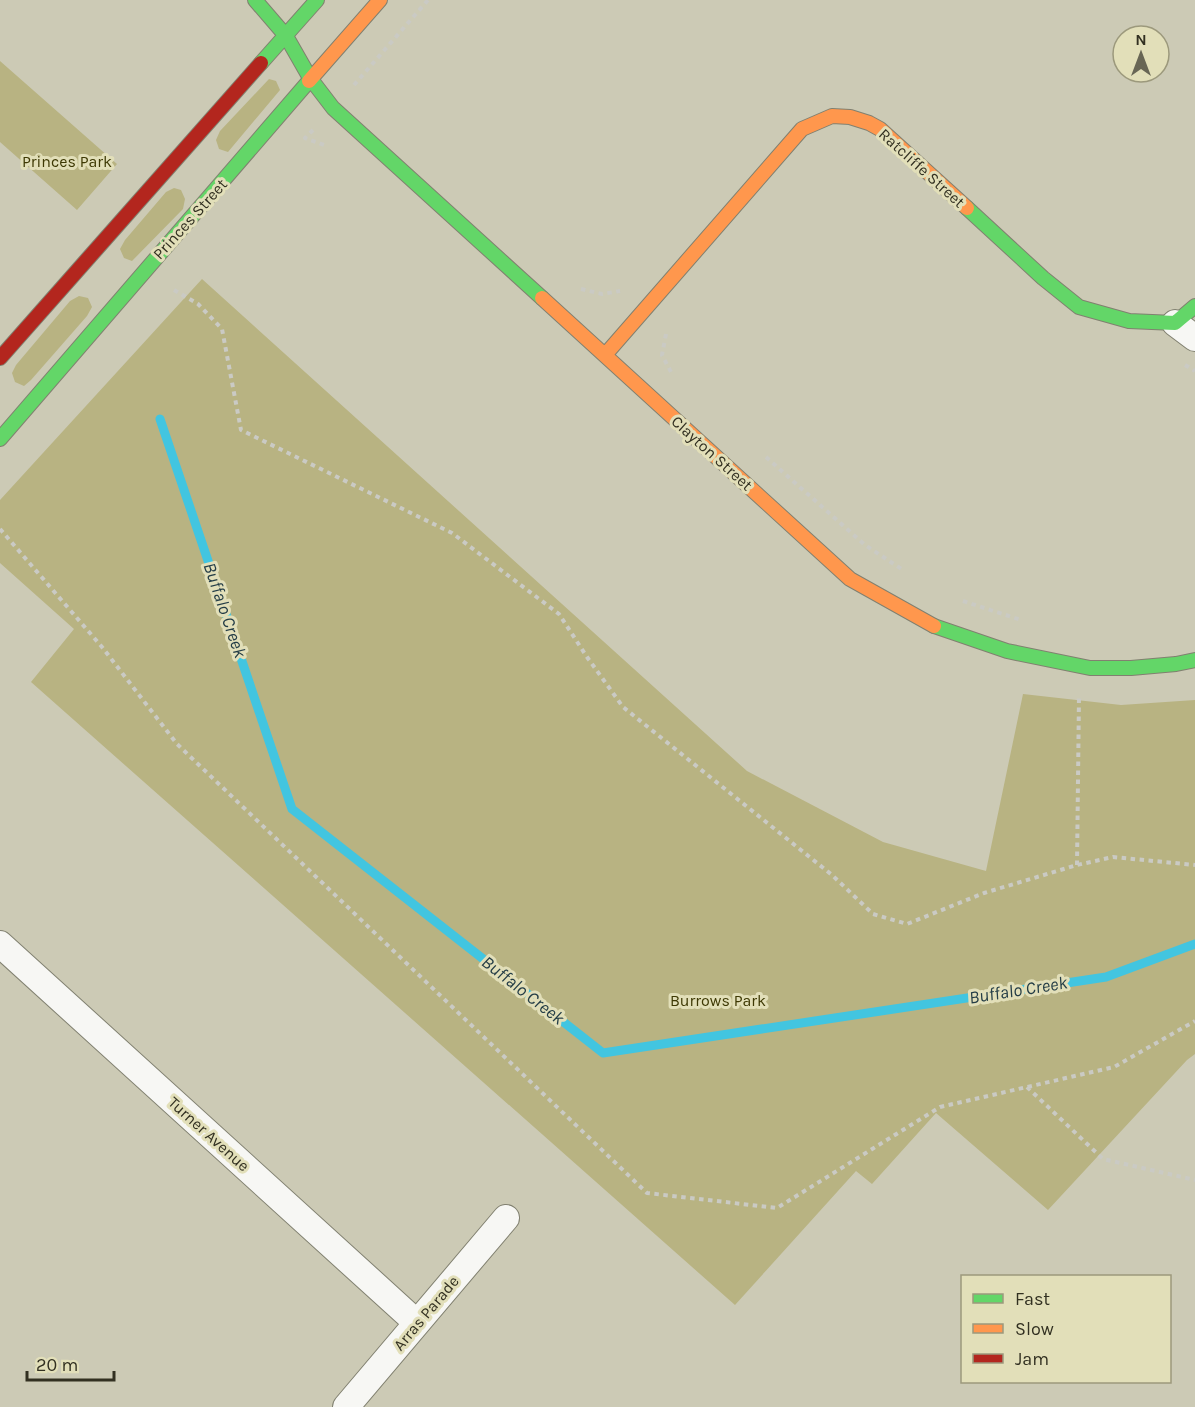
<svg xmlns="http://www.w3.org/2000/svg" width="1195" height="1407" viewBox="0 0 1195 1407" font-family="Karla,sans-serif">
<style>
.green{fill:#b8b382}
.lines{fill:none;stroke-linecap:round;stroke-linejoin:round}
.stream{stroke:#42c5e0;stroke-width:9}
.street-casing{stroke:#818070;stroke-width:28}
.fast-casing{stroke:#818070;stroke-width:16}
.slow-casing{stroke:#818070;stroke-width:16}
.jam-casing{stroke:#818070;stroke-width:16}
.path{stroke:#cacac4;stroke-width:4;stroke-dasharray:4.5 4.5;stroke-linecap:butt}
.street{stroke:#f7f7f4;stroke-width:26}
.fast{stroke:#63d668;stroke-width:14}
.slow{stroke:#ff974d;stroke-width:14}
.jam{stroke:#b3261e;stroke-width:14}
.labels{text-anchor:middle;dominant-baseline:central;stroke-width:6;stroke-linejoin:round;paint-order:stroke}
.park-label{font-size:16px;fill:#3e3904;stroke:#e2dfb9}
.street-label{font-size:16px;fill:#323021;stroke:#e2dfb9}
.water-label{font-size:18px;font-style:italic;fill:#243d46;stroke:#e2dfb9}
</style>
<rect width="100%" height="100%" fill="#cccab5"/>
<path class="green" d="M 0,61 L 117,164 L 77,210 L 0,142 Z
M 269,79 L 276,81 L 280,90 L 228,152 L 219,149 L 216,140 L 220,131 Z
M 174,188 L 181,190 L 185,199 L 183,209 L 132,261 L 124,258 L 120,249 L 125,240 L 166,192 Z
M 202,279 L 747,771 L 883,842 L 986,871 L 1023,694 L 1121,705 L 1195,700 L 1195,1054 L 1187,1060 L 1048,1210 L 936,1113 L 872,1184 L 856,1171 L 735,1305 L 31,682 L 74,629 L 0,563 L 0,500 Z
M 79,296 L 88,298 L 92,307 L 87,316 L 31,380 L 24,386 L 15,382 L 12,373 L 16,365 L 70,301 Z"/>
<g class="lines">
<path class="stream" d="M 160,419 L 292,809 L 603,1053 L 1106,977 L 1195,944"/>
<defs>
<path id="street" d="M 1175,323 L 1195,338
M 0,944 L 417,1323
M 346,1407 L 506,1218"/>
<path id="fast" d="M 255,0 L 286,36 L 310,78 L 333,108 L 542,298
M 261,63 L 317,0
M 967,208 L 1043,278 L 1079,307 L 1129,321 L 1175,323 L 1195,306
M 0,439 L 309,81
M 934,626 L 1007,651 L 1090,668 L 1131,668 L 1176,664 L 1195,660"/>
<path id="slow" d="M 309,81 L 380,0
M 542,298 L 850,579 L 934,626
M 605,355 L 802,129 L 832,116 L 850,117 L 869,123 L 880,129 L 967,208"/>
<path id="jam" d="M 0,358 L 261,63"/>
</defs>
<use href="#street" class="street-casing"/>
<use href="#fast" class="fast-casing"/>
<use href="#slow" class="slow-casing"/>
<use href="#jam" class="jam-casing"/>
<path class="path" d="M 354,85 L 428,0
M 313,130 L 305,138 L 327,146
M 581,289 L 602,294 L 620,291
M 174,290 L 198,304 L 222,329 L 241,430 L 452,533 L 559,614 L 587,657 L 623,707 L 832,875 L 873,914 L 907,924 L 984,893 L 1077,865 L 1113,857 L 1195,865
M 666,334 L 662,355 L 671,372
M 1185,365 L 1195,371
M 766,457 L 865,545 L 903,570
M 0,529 L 102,647 L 177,744 L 647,1193 L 777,1208 L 940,1107 L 1114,1067 L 1195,1021
M 963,601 L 1021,620
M 1077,865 L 1079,696
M 1027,1087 L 1103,1159 L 1195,1180"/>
<use href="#street" class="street"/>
<use href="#fast" class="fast"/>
<use href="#slow" class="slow"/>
<use href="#jam" class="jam"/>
</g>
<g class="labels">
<g class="park-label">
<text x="67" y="161">Princes Park</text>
<text x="718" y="1000">Burrows Park</text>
</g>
<g class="street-label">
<text transform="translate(922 168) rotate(42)">Ratcliffe Street</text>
<text transform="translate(190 219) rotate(-48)">Princes Street</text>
<text transform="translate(712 453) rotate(42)">Clayton Street</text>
<text transform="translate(209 1134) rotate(42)">Turner Avenue</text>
<text transform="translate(426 1313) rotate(-50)">Arras Parade</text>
</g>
<g class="water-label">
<text transform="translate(225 610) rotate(71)">Buffalo Creek</text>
<text transform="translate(523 990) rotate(38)">Buffalo Creek</text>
<text transform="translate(1018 990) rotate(-9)">Buffalo Creek</text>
</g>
</g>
<rect x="961" y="1275" width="210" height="108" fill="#e2dfb9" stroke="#9c997c" stroke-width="1.5"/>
<rect x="973" y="1294" width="30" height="9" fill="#63d668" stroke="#9c997c" stroke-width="1.5"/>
<text x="1015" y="1305" font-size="18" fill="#323021">Fast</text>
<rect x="973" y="1324" width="30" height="9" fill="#ff974d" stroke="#9c997c" stroke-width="1.5"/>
<text x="1015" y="1335" font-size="18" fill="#323021">Slow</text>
<rect x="973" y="1354" width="30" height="9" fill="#b3261e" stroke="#9c997c" stroke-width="1.5"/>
<text x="1015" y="1365" font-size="18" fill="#323021">Jam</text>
<g transform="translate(1141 54)"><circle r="28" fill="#e2dfb9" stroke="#9c997c" stroke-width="1.5"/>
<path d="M0-4.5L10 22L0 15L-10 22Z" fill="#686655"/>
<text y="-9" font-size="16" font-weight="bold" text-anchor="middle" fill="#323021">N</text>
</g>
<path d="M27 1371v9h87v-9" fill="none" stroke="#323021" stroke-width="3"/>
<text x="36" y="1371" font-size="18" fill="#323021" stroke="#e2dfb9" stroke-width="4.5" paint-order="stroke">20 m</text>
</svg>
